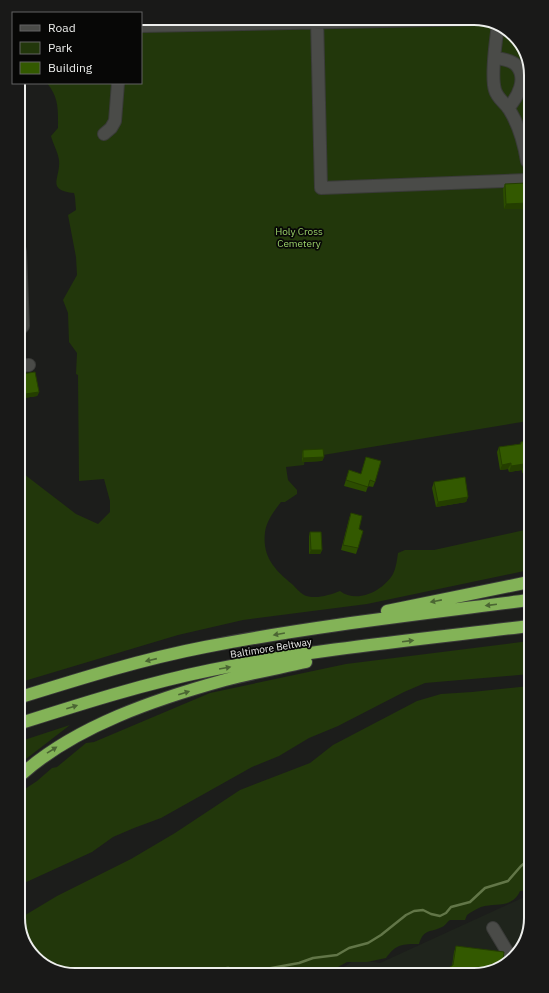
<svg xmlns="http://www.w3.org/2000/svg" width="549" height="993" viewBox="0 0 549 993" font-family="'IBM Plex Sans',sans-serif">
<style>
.built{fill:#1f241c}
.green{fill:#22370b}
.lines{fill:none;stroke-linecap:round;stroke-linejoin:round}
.stream{stroke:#627648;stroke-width:2.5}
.minor-casing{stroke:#3a3b39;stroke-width:14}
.highway-casing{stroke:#3a3b39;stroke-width:14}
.minor{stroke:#4a4b48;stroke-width:12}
.highway{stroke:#83b357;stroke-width:12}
.wall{fill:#2c4d00}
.shaded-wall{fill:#243e00}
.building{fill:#335900;stroke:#243e00}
.oneway{fill:#4b6633}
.labels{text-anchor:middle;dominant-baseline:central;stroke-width:3.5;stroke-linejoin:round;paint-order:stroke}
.park-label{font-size:10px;fill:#9bd269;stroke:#070706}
.street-label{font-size:10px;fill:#edeeec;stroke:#070706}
.rim{fill:none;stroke:#edeeec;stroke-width:2}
</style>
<rect width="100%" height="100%" fill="#1c1d1b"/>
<path class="built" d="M 531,894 L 531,922 L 521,950 L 496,971 L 336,972 L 356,959 L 380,963 Z"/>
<path class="green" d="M 141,18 L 478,18 L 506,28 L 527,53 L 528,421 L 305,458 L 304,465 L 286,467 L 288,480 L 297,490 L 297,494 L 285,502 L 281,502 C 274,511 267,520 265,532 C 262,557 275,570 292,584 C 295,587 299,592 304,595 C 314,600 330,595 340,591 C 357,604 383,591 393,574 C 396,568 397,560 398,553 L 405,550 L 434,550 L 529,529 L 529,570 L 367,604 L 243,620 L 178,635 L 21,682 L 20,471 L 76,514 L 98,524 L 110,512 L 110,501 L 104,479 L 79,481 L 78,375 L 76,374 L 77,353 L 69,342 L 68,313 L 63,300 L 77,275 L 76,257 L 68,215 L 76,210 L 75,197 L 74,193 C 45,190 61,178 59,160 C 58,152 53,144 51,136 L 58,128 C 58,109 59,98 47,83 L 141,83 Z
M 529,641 L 530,674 L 425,683 L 404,692 L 338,726 L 309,738 L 279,756 L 252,767 L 161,818 L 134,828 L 113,837 L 92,852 L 22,884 L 22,791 L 37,781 L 52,768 L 57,767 L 86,743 L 94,742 L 210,693 L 346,664 Z
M 530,686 L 531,890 L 520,891 C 512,909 496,902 481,907 C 476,909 471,912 467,915 L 465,920 L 450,920 C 447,922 445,926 442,927 C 430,933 424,928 419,944 C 402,944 396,944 386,958 L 367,962 L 347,962 L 329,972 L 71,975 L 43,965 L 22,940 L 22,917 L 57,896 L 131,859 L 175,833 L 240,790 L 310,763 L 333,745 L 417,701 L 441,694 L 472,692 Z
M 70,725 L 22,762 L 21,741 Z"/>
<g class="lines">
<path class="stream" d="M 156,974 C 165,969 171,970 182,974
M 198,974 L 207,970 L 228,968 L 248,971 L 266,969 L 299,963 L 313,958 L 337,955 L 349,948 L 368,943 L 381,935 L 406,915 L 414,911 L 423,910 L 431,914 L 440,916 L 446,913 L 451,907 L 470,902 L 485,888 L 508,881 L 521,866 L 531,858"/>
<defs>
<path id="minor" d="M 317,18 L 321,188 L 527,180
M 498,25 C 496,39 491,77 495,90 C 497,98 505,103 509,109 C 519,125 524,143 527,161
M 141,26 L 480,19
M 495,58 C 502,59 511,60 516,65 C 528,78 518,97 508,108
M 104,134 L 111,128 L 115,121 L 118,83
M 19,247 L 20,252 L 23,326 L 19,330
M 20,366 L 29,365
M 493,928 L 511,958"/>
<path id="highway" d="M 387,611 L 529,582
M 21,697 C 82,678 143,659 205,647 C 313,626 421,614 529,600
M 21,723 C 84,703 147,683 211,670 C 316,649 423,639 529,626
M 22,774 C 76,726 156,699 225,680 C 252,673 279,668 306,662"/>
</defs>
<use href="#minor" class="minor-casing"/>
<use href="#highway" class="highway-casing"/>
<use href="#minor" class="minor"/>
<use href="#highway" class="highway"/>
</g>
<path class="wall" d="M 505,184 L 527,203 L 525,209 L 504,209 L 503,189 Z
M 22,374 L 39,392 L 37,396 L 24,398 L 21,378 Z
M 521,442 L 529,472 L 522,473 L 522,470 L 509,472 L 508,469 L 500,470 L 497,452 L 499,447 L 520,444 Z
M 303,450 L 324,457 L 322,461 L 302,462 L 302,454 Z
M 366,457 L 375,482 L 373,487 L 368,486 L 366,492 L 344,486 L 349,470 L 361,474 Z
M 434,482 L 468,497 L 466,502 L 436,507 L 432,488 Z
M 351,513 L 359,529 L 358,548 L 356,554 L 341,550 L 349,519 Z
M 310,532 L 322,550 L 320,554 L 309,554 L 309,536 Z
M 456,946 L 504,952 L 452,966 L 454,952 Z"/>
<path class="shaded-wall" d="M 527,203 L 525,209 L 504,209 L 506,204 Z
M 39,392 L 37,396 L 24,398 L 25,394 Z
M 324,457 L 322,461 L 302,462 L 303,458 Z
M 511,463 L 508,469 L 500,470 L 502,465 Z
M 524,464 L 522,470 L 509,472 L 511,466 Z
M 529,466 L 529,472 L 522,473 L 524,467 Z
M 468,497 L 466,502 L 436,507 L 438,502 Z
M 311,550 L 322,550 L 320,554 L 309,554 Z"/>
<path class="building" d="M 526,183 L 527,203 L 506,204 L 505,184 Z
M 35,372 L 39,392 L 25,394 L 22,374 Z
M 528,441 L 529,466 L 524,467 L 524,464 L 511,466 L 511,463 L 502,465 L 499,447 L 521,444 L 521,442 Z
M 323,449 L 324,457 L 303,458 L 303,450 Z
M 366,457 L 381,461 L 375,482 L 370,480 L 368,487 L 346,480 L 349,470 L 361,474 Z
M 465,477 L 468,497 L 438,502 L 434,482 Z
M 351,513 L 362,516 L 359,529 L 363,531 L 358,548 L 343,545 Z
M 310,532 L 321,532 L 322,550 L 311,550 Z
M 456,946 L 504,952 L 502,966 L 496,971 L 444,971 L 453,965 Z"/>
<defs><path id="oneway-solid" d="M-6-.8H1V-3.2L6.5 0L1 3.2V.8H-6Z"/></defs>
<g class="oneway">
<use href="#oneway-solid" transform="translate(436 601) rotate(169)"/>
<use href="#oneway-solid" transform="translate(491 605) rotate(173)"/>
<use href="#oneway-solid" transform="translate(279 634) rotate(170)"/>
<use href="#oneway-solid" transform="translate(408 641) rotate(-7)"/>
<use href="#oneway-solid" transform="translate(151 660) rotate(167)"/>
<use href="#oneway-solid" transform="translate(225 668) rotate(-10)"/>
<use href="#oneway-solid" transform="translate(184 693) rotate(-17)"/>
<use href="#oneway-solid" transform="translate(72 707) rotate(-18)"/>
<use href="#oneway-solid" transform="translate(52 750) rotate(-32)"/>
</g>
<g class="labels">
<g class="park-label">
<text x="299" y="231">Holy Cross<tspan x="299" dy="12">Cemetery</tspan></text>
</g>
<g class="street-label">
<text transform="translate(271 648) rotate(-9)">Baltimore Beltway</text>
</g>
</g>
<path d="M0 0H549V993H0ZM75 25H474A50 50 0 0 1 524 75V918A50 50 0 0 1 474 968H75A50 50 0 0 1 25 918V75A50 50 0 0 1 75 25Z" fill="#191918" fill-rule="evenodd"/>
<path class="rim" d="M75 25H474A50 50 0 0 1 524 75V918A50 50 0 0 1 474 968H75A50 50 0 0 1 25 918V75A50 50 0 0 1 75 25Z"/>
<rect x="12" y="12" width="130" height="72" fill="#070706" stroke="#636362"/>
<rect x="20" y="25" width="20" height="6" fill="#4a4b48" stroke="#636362"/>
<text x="48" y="32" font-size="12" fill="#edeeec">Road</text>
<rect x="20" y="42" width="20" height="12" fill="#22370b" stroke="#636362"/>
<text x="48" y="52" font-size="12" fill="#edeeec">Park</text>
<rect x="20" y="62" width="20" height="12" fill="#335900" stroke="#636362"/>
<text x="48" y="72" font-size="12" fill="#edeeec">Building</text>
</svg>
